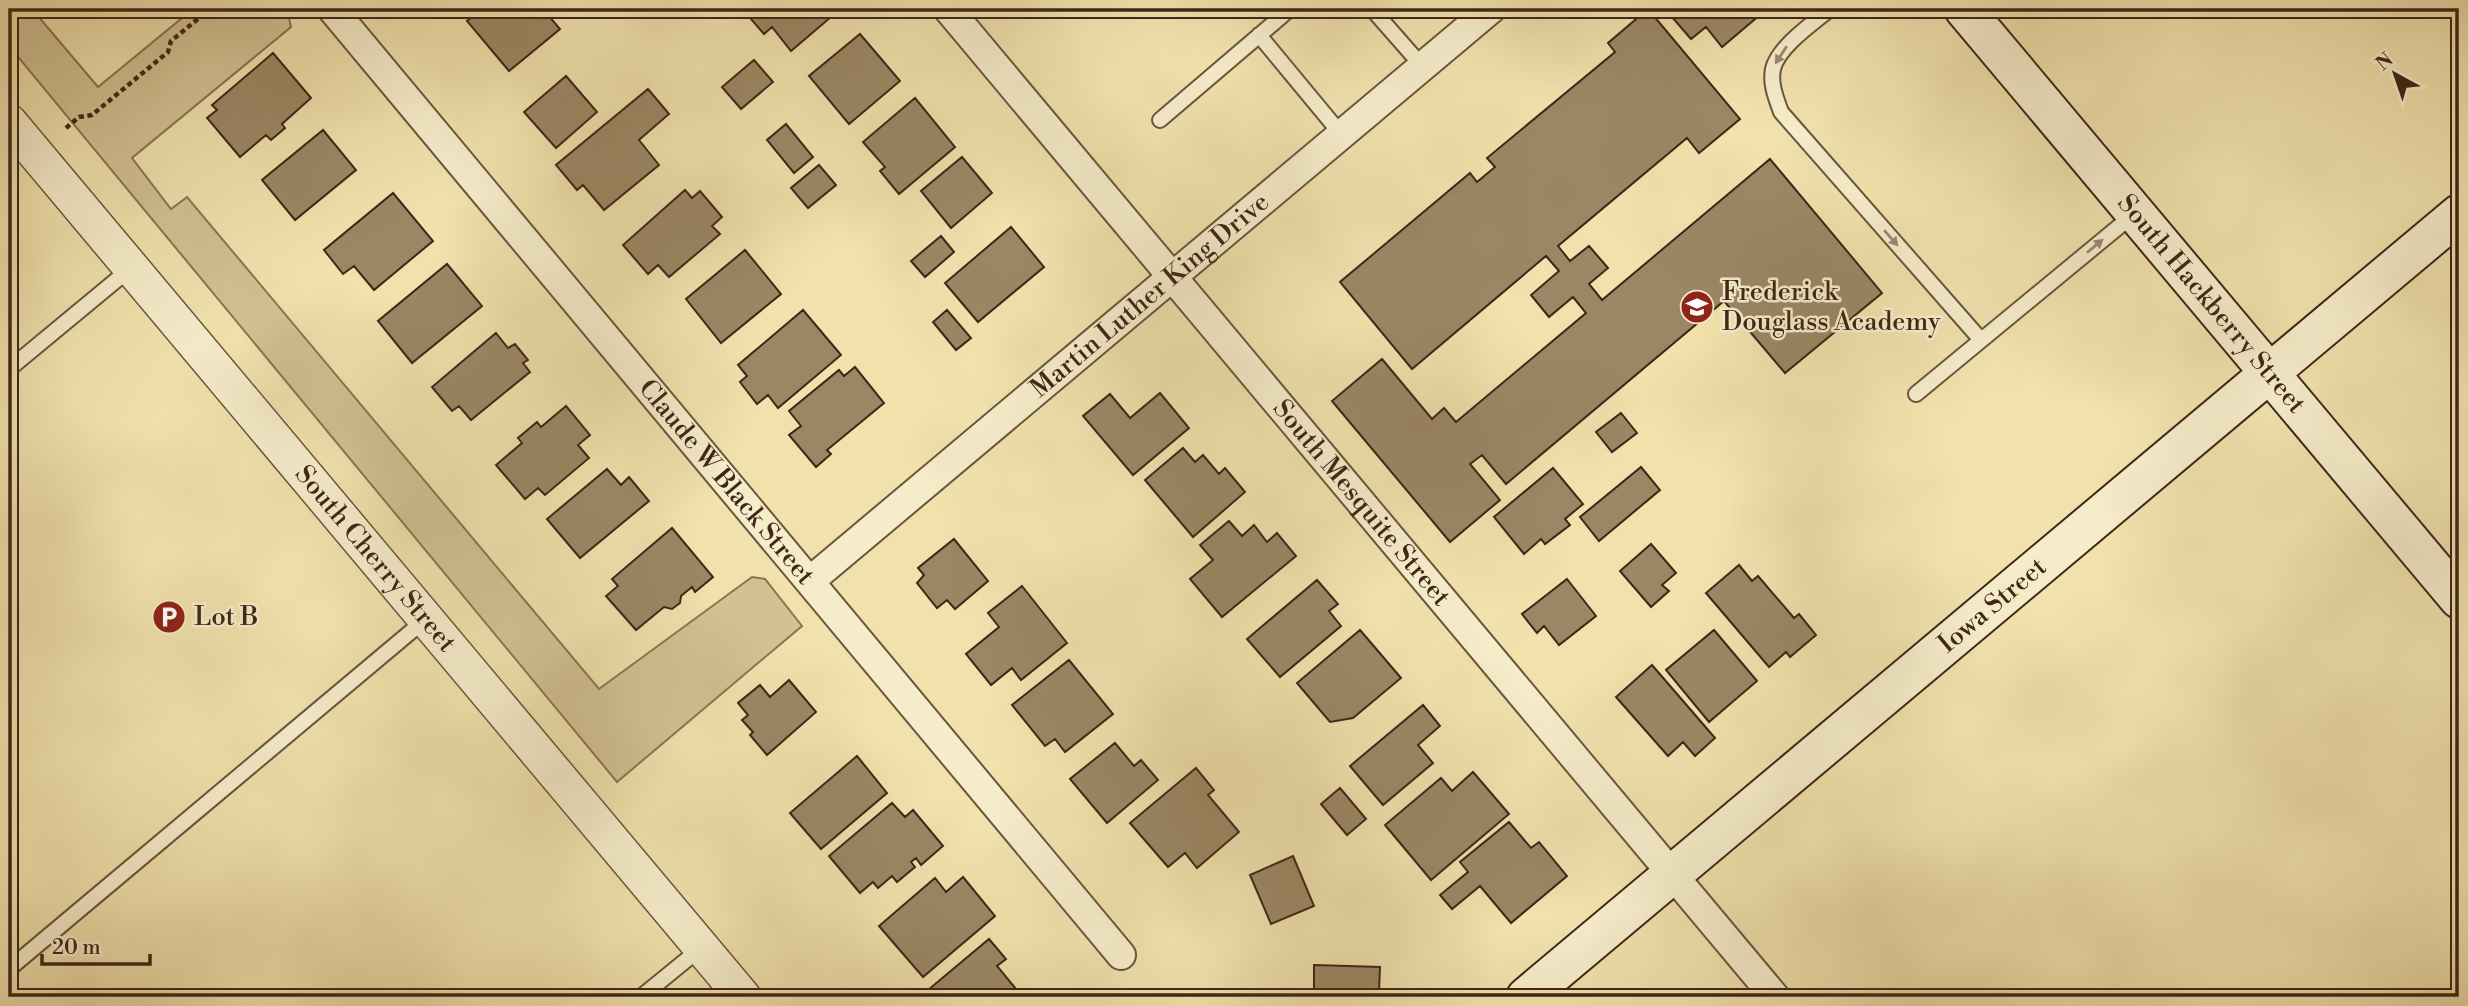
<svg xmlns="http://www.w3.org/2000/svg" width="2468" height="1006" viewBox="0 0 2468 1006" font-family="'Libre Bodoni',serif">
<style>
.green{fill:#d2c193;stroke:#887454;stroke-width:2}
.building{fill:#9b8765;stroke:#3f2616;stroke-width:2}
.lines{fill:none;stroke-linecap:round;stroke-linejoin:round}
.service-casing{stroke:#6b553c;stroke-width:18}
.minor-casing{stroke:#6b553c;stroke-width:32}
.tertiary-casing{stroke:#6b553c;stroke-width:38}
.secondary-casing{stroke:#3f2616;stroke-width:42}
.path{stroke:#3f2616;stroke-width:4.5;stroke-dasharray:5 3.5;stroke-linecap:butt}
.service{stroke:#f5ecca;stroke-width:14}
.minor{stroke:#f5ecca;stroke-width:28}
.tertiary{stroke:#f5ecca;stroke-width:35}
.secondary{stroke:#f5ecca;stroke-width:38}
.oneway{fill:#9a8970}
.labels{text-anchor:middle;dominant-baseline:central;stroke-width:5;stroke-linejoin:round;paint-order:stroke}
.poi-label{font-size:26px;fill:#3f2616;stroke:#f5ecca;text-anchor:start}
.street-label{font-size:26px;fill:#3f2616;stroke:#f5ecca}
</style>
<rect width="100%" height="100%" fill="#f0e1ad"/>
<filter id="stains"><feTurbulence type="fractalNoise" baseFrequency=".00286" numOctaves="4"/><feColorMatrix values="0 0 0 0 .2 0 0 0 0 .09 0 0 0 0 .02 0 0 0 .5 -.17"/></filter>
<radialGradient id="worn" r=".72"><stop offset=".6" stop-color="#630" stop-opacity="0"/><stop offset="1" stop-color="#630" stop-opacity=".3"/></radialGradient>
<path class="green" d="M 9,9 L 32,9 L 98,87 L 193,9 L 287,9 L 291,27 L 132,158 L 171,209 L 187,197 L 599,689 L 752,577 L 765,579 L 802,626 L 617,782 L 9,46 Z"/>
<path class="building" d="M 482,9 L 543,9 L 560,29 L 509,71 L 467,21 Z
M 747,9 L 836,9 L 838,11 L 791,51 L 772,27 L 764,34 L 744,11 Z
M 1648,9 L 1740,119 L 1699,153 L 1687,138 L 1558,246 L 1570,261 L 1589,246 L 1608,268 L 1589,284 L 1602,300 L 1770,159 L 1882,293 L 1785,373 L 1724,301 L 1506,484 L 1482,455 L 1470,464 L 1500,500 L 1450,542 L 1332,401 L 1382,359 L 1432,419 L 1444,408 L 1456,422 L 1586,313 L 1573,297 L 1549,317 L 1531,295 L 1559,271 L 1546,256 L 1412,369 L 1340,282 L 1470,173 L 1477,182 L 1495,167 L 1487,158 L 1615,52 L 1608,43 Z
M 1665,9 L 1767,9 L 1722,47 L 1706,27 L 1691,39 Z
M 860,34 L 900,81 L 849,124 L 809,76 Z
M 273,53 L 311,98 L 282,124 L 285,128 L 271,140 L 266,135 L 240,157 L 207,118 L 217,110 L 212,105 Z
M 754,60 L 773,82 L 741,109 L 722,87 Z
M 566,76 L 597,112 L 556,148 L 524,112 Z
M 648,89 L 669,114 L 639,140 L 659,165 L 604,210 L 583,185 L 577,190 L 556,165 Z
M 915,98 L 955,147 L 899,194 L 880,171 L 885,167 L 863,142 Z
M 786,124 L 813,157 L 794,173 L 767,140 Z
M 323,130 L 356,170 L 295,220 L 262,180 Z
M 962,157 L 992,193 L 951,228 L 921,191 Z
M 819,165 L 836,185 L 808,208 L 791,188 Z
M 685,190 L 692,198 L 700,191 L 722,217 L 712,226 L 720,234 L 669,277 L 658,265 L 648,274 L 623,245 Z
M 393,193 L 433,241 L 374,290 L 354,266 L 343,274 L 324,250 Z
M 1011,227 L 1044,267 L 978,322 L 945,283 Z
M 941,236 L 954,252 L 925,277 L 911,261 Z
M 745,250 L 781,294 L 721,343 L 686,299 Z
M 447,264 L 482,306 L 412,363 L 378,321 Z
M 803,310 L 841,355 L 778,408 L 768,395 L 757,404 L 740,382 L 747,376 L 738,365 Z
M 947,310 L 971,338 L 956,350 L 933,322 Z
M 496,333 L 508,348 L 515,344 L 528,360 L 523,363 L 530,372 L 471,420 L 459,406 L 452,411 L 432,387 Z
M 855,367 L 884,403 L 827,450 L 831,454 L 816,467 L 789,435 L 801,426 L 789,411 L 839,370 L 844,376 Z
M 1160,393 L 1189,428 L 1133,475 L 1083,416 L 1110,394 L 1130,418 Z
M 566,406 L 590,435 L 578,445 L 589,458 L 545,495 L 538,488 L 525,499 L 496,465 L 522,443 L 518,438 L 537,422 L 541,427 Z
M 1621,413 L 1637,433 L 1612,452 L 1596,432 Z
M 1183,448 L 1195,462 L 1203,455 L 1219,474 L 1225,468 L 1245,492 L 1193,537 L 1145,480 Z
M 1641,467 L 1660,490 L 1599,541 L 1580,517 Z
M 1553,468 L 1583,504 L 1565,519 L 1570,525 L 1545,544 L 1541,539 L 1524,554 L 1494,517 Z
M 607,469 L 621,485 L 629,477 L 649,501 L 580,558 L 547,519 Z
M 1229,521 L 1242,536 L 1254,525 L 1267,542 L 1277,533 L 1296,556 L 1222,617 L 1190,579 L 1213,560 L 1200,545 Z
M 672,528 L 713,577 L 695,592 L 692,587 L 681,596 L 680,603 L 672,609 L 664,607 L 636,630 L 606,596 L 618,586 L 612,579 Z
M 954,539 L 988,581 L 955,609 L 947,600 L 937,608 L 917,583 L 924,575 L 918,568 Z
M 1651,544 L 1676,573 L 1662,585 L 1669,591 L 1651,607 L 1620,571 Z
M 1739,565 L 1752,581 L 1758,576 L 1794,618 L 1799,614 L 1816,635 L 1790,657 L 1786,652 L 1769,667 L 1706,593 Z
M 1567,579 L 1596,616 L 1559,645 L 1544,626 L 1537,633 L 1522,614 Z
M 1317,580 L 1338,604 L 1329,611 L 1341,626 L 1280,677 L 1247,639 Z
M 1022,586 L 1067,643 L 1021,680 L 1012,668 L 991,685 L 966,654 L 999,627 L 988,613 Z
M 1360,630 L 1401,678 L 1353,718 L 1330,722 L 1297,683 Z
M 1714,630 L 1757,681 L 1709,722 L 1666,670 Z
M 1069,660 L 1113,714 L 1065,752 L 1055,739 L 1045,746 L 1012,705 Z
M 1652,665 L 1715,738 L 1695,756 L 1683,742 L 1668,756 L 1616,697 Z
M 789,680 L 816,712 L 767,755 L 750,735 L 753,732 L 742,720 L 748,715 L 738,703 L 760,685 L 770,697 Z
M 1423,705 L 1440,726 L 1418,745 L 1433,763 L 1383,805 L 1350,766 Z
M 1115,743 L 1134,766 L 1141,760 L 1158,780 L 1107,823 L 1070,779 Z
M 857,756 L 887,793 L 821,849 L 790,813 Z
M 1196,768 L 1214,790 L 1208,795 L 1239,832 L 1197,868 L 1185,853 L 1168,867 L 1130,823 Z
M 1473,772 L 1509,814 L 1431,880 L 1385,825 L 1441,778 L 1452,791 Z
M 1340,788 L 1366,819 L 1347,835 L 1321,804 Z
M 892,803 L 905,817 L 913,810 L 943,846 L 921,865 L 916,858 L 911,862 L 915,867 L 897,882 L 892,876 L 878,888 L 873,882 L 860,893 L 829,856 Z
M 1509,822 L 1531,848 L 1539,842 L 1567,876 L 1511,923 L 1480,886 L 1452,909 L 1440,895 L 1468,872 L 1460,862 Z
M 1293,856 L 1314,906 L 1271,924 L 1250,875 Z
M 963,877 L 995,916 L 923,977 L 879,926 L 935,878 L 946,892 Z
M 989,939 L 1006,959 L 997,966 L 1021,995 L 1019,997 L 924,997 L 922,995 Z
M 1314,965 L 1380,967 L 1379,992 L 1314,992 Z"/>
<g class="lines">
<defs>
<path id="service" d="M 1372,9 L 1422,66
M 1830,9 C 1813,23 1778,47 1773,69 C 1770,84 1776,98 1781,112 L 1981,340
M 1259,35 L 1341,134
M 1160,120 L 1290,9
M 9,369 L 131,268
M 1916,394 L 2133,215
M 9,969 L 426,619
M 641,997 L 701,948"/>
<g id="minor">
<path id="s1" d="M 332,9 L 1121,955"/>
<path id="s2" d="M 948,9 L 1775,997"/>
<path id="s3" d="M 810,581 L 1491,9"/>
</g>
<g id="tertiary">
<path id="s4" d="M 9,122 L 743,997"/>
</g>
<g id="secondary">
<path id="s5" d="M 1964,9 L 2459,599"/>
<path id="s6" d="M 1526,997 L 2459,214"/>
</g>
</defs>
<use href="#service" class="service-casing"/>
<use href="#minor" class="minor-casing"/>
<use href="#tertiary" class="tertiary-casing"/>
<use href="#secondary" class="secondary-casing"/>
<path class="path" d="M 66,128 L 79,117 L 92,115 L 168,52 L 171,41 L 210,9"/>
<use href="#service" class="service"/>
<use href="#minor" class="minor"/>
<use href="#tertiary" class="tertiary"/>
<use href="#secondary" class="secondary"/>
</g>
<defs><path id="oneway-solid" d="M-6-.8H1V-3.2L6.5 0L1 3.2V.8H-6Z" transform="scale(1.75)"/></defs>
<g class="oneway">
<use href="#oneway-solid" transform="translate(1781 55) rotate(123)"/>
<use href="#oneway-solid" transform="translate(1891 238) rotate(49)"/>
<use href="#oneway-solid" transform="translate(2095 246) rotate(-40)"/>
</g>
<defs>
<symbol id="school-disc" viewBox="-11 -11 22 22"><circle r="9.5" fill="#8f2418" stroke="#f5ecca"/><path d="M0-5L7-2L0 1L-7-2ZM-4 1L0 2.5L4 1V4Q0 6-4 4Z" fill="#fff"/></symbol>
<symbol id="parking-disc" viewBox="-11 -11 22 22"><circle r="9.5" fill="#8f2418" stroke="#f5ecca"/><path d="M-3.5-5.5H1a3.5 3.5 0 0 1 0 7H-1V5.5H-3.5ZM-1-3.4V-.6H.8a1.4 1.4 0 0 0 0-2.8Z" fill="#fff"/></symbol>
</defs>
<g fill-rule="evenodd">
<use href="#school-disc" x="1678" y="288" width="38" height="38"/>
<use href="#parking-disc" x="150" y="598" width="38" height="38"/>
</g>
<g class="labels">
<g class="poi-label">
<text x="1722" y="292">Frederick<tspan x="1722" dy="30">Douglass Academy</tspan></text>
<text x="194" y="617">Lot B</text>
</g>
<g class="street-label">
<text stroke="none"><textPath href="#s3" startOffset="444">Martin Luther King Drive</textPath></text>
<text stroke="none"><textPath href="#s5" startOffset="385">South Hackberry Street</textPath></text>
<text stroke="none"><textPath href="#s1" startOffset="616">Claude W Black Street</textPath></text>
<text stroke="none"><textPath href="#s2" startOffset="644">South Mesquite Street</textPath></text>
<text stroke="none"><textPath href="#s4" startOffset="570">South Cherry Street</textPath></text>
<text stroke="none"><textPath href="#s6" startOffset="609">Iowa Street</textPath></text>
</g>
</g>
<rect width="2468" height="1006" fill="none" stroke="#f0e1ad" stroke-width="35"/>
<rect x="10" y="10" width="2447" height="985" fill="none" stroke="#3f2616" stroke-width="3.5"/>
<rect x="18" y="18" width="2433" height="971" fill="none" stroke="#3f2616" stroke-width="2"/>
<g transform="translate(2395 74) rotate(320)" stroke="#f5ecca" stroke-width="5" paint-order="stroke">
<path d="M0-5L12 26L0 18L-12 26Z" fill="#3f2616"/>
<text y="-10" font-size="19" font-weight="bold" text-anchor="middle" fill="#3f2616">N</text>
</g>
<path d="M42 954v10h108v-10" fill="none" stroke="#3f2616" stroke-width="3.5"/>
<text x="52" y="954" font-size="21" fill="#3f2616" stroke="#f5ecca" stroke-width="5" paint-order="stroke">20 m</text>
<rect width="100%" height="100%" filter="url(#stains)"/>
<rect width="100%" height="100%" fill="url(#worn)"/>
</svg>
